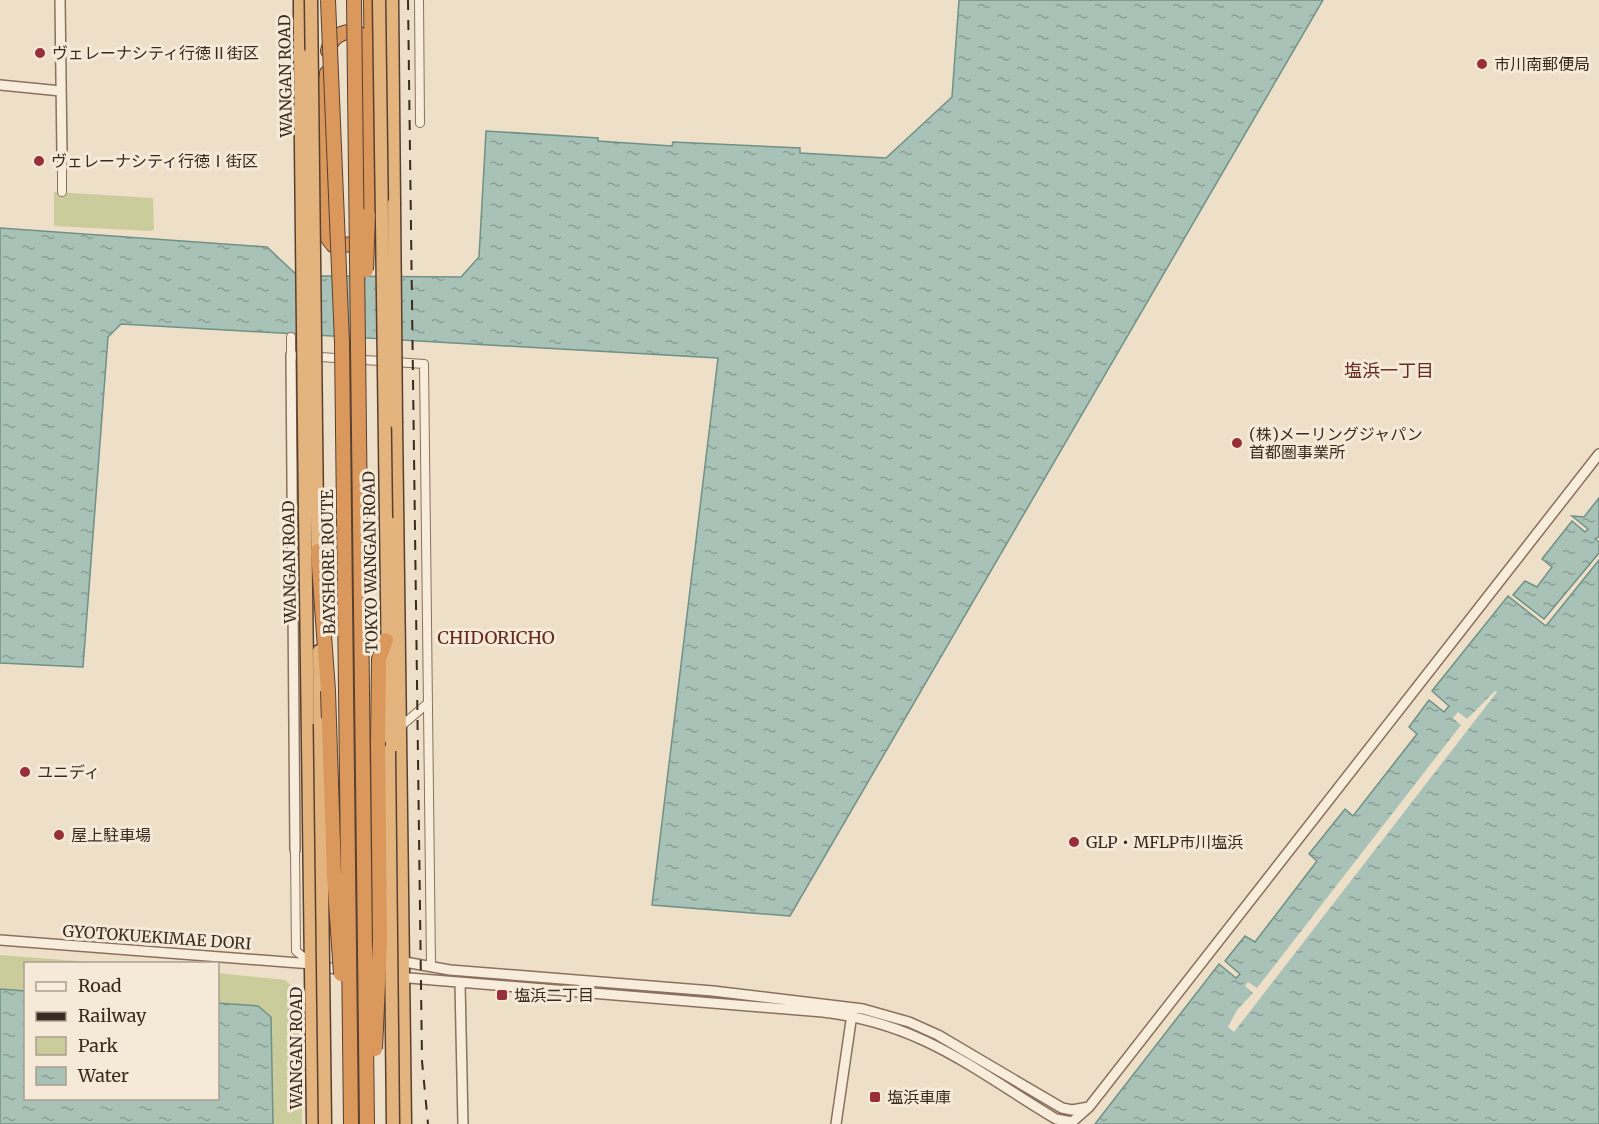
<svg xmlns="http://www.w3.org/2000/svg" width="1599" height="1124" viewBox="0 0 1599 1124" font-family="Merriweather,'Noto Sans JP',serif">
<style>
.green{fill:#cacc9c}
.water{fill:url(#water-ripples);stroke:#6f9186;stroke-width:1.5}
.pier{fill:#eedfc8}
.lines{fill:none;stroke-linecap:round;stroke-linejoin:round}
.minor-casing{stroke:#8a715d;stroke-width:10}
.tertiary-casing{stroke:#8a715d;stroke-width:12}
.trunk-casing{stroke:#584031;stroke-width:15}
.motorway-casing{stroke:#584031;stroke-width:16}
.minor{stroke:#f8eddb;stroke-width:8}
.tertiary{stroke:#f8eddb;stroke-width:9}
.trunk{stroke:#e4b47f;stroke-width:12}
.motorway{stroke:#da985c;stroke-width:14}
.rail{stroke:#3a2b20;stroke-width:2;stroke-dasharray:10 10;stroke-linecap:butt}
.trunk-bridge-casing{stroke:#584031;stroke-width:15;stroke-linecap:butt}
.motorway-bridge-casing{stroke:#584031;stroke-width:16;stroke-linecap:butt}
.trunk-bridge{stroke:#e4b47f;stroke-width:12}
.motorway-bridge{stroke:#da985c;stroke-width:14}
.poi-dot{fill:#972e38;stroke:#f5ead8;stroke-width:2}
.labels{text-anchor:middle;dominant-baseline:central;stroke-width:6;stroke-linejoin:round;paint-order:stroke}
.poi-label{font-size:16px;fill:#3a2b20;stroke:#f5ead8;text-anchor:start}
.street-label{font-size:16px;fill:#3a2b20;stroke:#f5ead8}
.neighbourhood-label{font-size:18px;fill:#662a21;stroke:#f5ead8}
</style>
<defs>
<pattern id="water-ripples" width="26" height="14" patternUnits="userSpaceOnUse" patternTransform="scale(1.5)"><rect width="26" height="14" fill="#a9c2b8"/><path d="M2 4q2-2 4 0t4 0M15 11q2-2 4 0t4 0" fill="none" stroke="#8b9e95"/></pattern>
</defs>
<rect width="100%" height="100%" fill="#eedfc8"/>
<path class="green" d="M 54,192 L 153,198 L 154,229 L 151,231 L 54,226 Z
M 0,955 L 102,963 L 26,964 L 26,1098 L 218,1098 L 218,973 L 285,980 L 297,991 L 301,1005 L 302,1124 L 0,1124 Z"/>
<path class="water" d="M 959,0 L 1323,0 L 790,916 L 652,905 L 718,358 L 121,324 L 108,337 L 83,667 L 0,663 L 0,228 L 267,247 L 301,279 L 321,276 L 461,277 L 479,257 L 486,131 L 598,138 L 598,141 L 672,146 L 673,142 L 800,148 L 800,153 L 886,158 L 952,97 Z
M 1599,498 L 1599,537 L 1595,539 L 1599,542 L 1599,553 L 1544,619 L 1513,595 L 1525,581 L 1537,587 L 1552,567 L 1542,559 L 1572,521 L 1585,532 L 1588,529 L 1572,516 L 1584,517 Z
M 1599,560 L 1599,1124 L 1095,1124 L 1219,964 L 1236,978 L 1240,974 L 1225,961 L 1245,936 L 1255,942 L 1317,861 L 1309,854 L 1345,809 L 1353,816 L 1417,734 L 1409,727 L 1429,700 L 1444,712 L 1449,706 L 1432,691 L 1508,596 L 1546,626 Z
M 0,989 L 25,991 L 26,1098 L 218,1098 L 218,1003 L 258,1006 L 271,1017 L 273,1124 L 0,1124 Z"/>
<path class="pier" d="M 1495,691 L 1497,692 L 1234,1032 L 1228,1027 L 1237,1010 L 1253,993 L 1245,986 L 1248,982 L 1257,988 L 1461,725 L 1453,718 L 1458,712 L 1467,719 Z"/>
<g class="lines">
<defs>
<path id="minor" d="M 419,0 L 420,123
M 62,156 L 62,192
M 291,337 L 291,355 L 424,364 L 431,966
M 400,727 L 428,703
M 295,850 L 296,951 L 311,963"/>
<path id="tertiary" d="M 60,0 L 62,156
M 0,85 L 61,91
M 291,355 L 295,850
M 0,940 L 312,964 L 345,971
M 399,961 L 450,970 L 713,991 L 863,1009 L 909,1022 L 938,1035 L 1062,1108 L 1072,1110 L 1089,1107
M 397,977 L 823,1012 C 923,1024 974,1070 1056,1119 L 1072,1122 L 1089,1107 L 1599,454
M 460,983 L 463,1124
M 836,1124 L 852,1014"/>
<path id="trunk" d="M 392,0 L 394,203
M 300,54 L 300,0
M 396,423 L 405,1124
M 305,513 L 313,1124
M 317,513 L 318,558
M 386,518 L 389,751
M 319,651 L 320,724"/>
<path id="motorway" d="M 371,0 L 374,228
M 328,51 C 331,34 351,26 364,37 L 368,215
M 327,73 L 324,94 L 327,237 L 333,245 L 366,244
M 318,551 L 328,691
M 378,742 L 379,659 L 386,640"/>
</defs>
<use href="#minor" class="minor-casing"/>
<use href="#tertiary" class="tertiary-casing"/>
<use href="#trunk" class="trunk-casing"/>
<use href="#motorway" class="motorway-casing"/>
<use href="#minor" class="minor"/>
<use href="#tertiary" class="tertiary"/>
<use href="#trunk" class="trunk"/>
<use href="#motorway" class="motorway"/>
<path class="rail" d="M 408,0 L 422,1061 L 428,1124"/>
<defs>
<path id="trunk-bridge" d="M 311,0 L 317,513
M 379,0 L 386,518
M 300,54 L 305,513
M 394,203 L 396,423
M 320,724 L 325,1124
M 389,751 L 393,1124"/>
<path id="motorway-bridge" d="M 328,0 L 342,343 L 351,1124
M 354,0 L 367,1124
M 366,270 L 368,215
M 328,691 L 334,874 L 341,974
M 375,1049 L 380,941 L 378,742"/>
</defs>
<use href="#trunk-bridge" class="trunk-bridge-casing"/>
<use href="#motorway-bridge" class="motorway-bridge-casing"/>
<use href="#trunk-bridge" class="trunk-bridge"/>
<use href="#motorway-bridge" class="motorway-bridge"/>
</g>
<g class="poi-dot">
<circle cx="40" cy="53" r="6"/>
<circle cx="1482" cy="64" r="6"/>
<circle cx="39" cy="161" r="6"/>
<circle cx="1237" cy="443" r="6"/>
<circle cx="25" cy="772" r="6"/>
<circle cx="59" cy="835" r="6"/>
<circle cx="1074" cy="842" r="6"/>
<rect x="496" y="989" width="12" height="12" rx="3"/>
<rect x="869" y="1091" width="12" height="12" rx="3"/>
</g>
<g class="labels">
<g class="poi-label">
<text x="52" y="53">ヴェレーナシティ行徳Ⅱ街区</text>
<text x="1494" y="64">市川南郵便局</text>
<text x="51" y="161">ヴェレーナシティ行徳Ⅰ街区</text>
<text x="1249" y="434">(株)メーリングジャパン<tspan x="1249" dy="18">首都圏事業所</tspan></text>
<text x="37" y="772">ユニディ</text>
<text x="71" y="835">屋上駐車場</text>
<text x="1086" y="842">GLP・MFLP市川塩浜</text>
<text x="514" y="995">塩浜二丁目</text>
<text x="887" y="1097">塩浜車庫</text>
</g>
<g class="street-label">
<text transform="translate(285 76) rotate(-91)">WANGAN ROAD</text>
<text transform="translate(289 562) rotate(-91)">WANGAN ROAD</text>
<text transform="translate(328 562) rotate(-91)">BAYSHORE ROUTE</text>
<text transform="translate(370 562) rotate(-91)">TOKYO WANGAN ROAD</text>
<text transform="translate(157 937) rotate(4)">GYOTOKUEKIMAE DORI</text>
<text transform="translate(296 1048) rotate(-90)">WANGAN ROAD</text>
</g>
<g class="neighbourhood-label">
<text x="1389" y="370">塩浜一丁目</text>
<text x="496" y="637">CHIDORICHO</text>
</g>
</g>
<rect x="24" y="962" width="195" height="138" fill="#f5ead8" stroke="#aa9e8e" stroke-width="1.5"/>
<rect x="36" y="982" width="30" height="9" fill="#f8eddb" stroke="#aa9e8e" stroke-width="1.5"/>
<text x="78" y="992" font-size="18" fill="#3a2b20">Road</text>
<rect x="36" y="1012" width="30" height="9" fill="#3a2b20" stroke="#aa9e8e" stroke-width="1.5"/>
<text x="78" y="1022" font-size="18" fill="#3a2b20">Railway</text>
<rect x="36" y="1037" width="30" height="18" fill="#cacc9c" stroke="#aa9e8e" stroke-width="1.5"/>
<text x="78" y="1052" font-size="18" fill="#3a2b20">Park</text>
<rect x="36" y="1067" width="30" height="18" fill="url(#water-ripples)" stroke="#aa9e8e" stroke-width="1.5"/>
<text x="78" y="1082" font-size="18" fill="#3a2b20">Water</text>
</svg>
